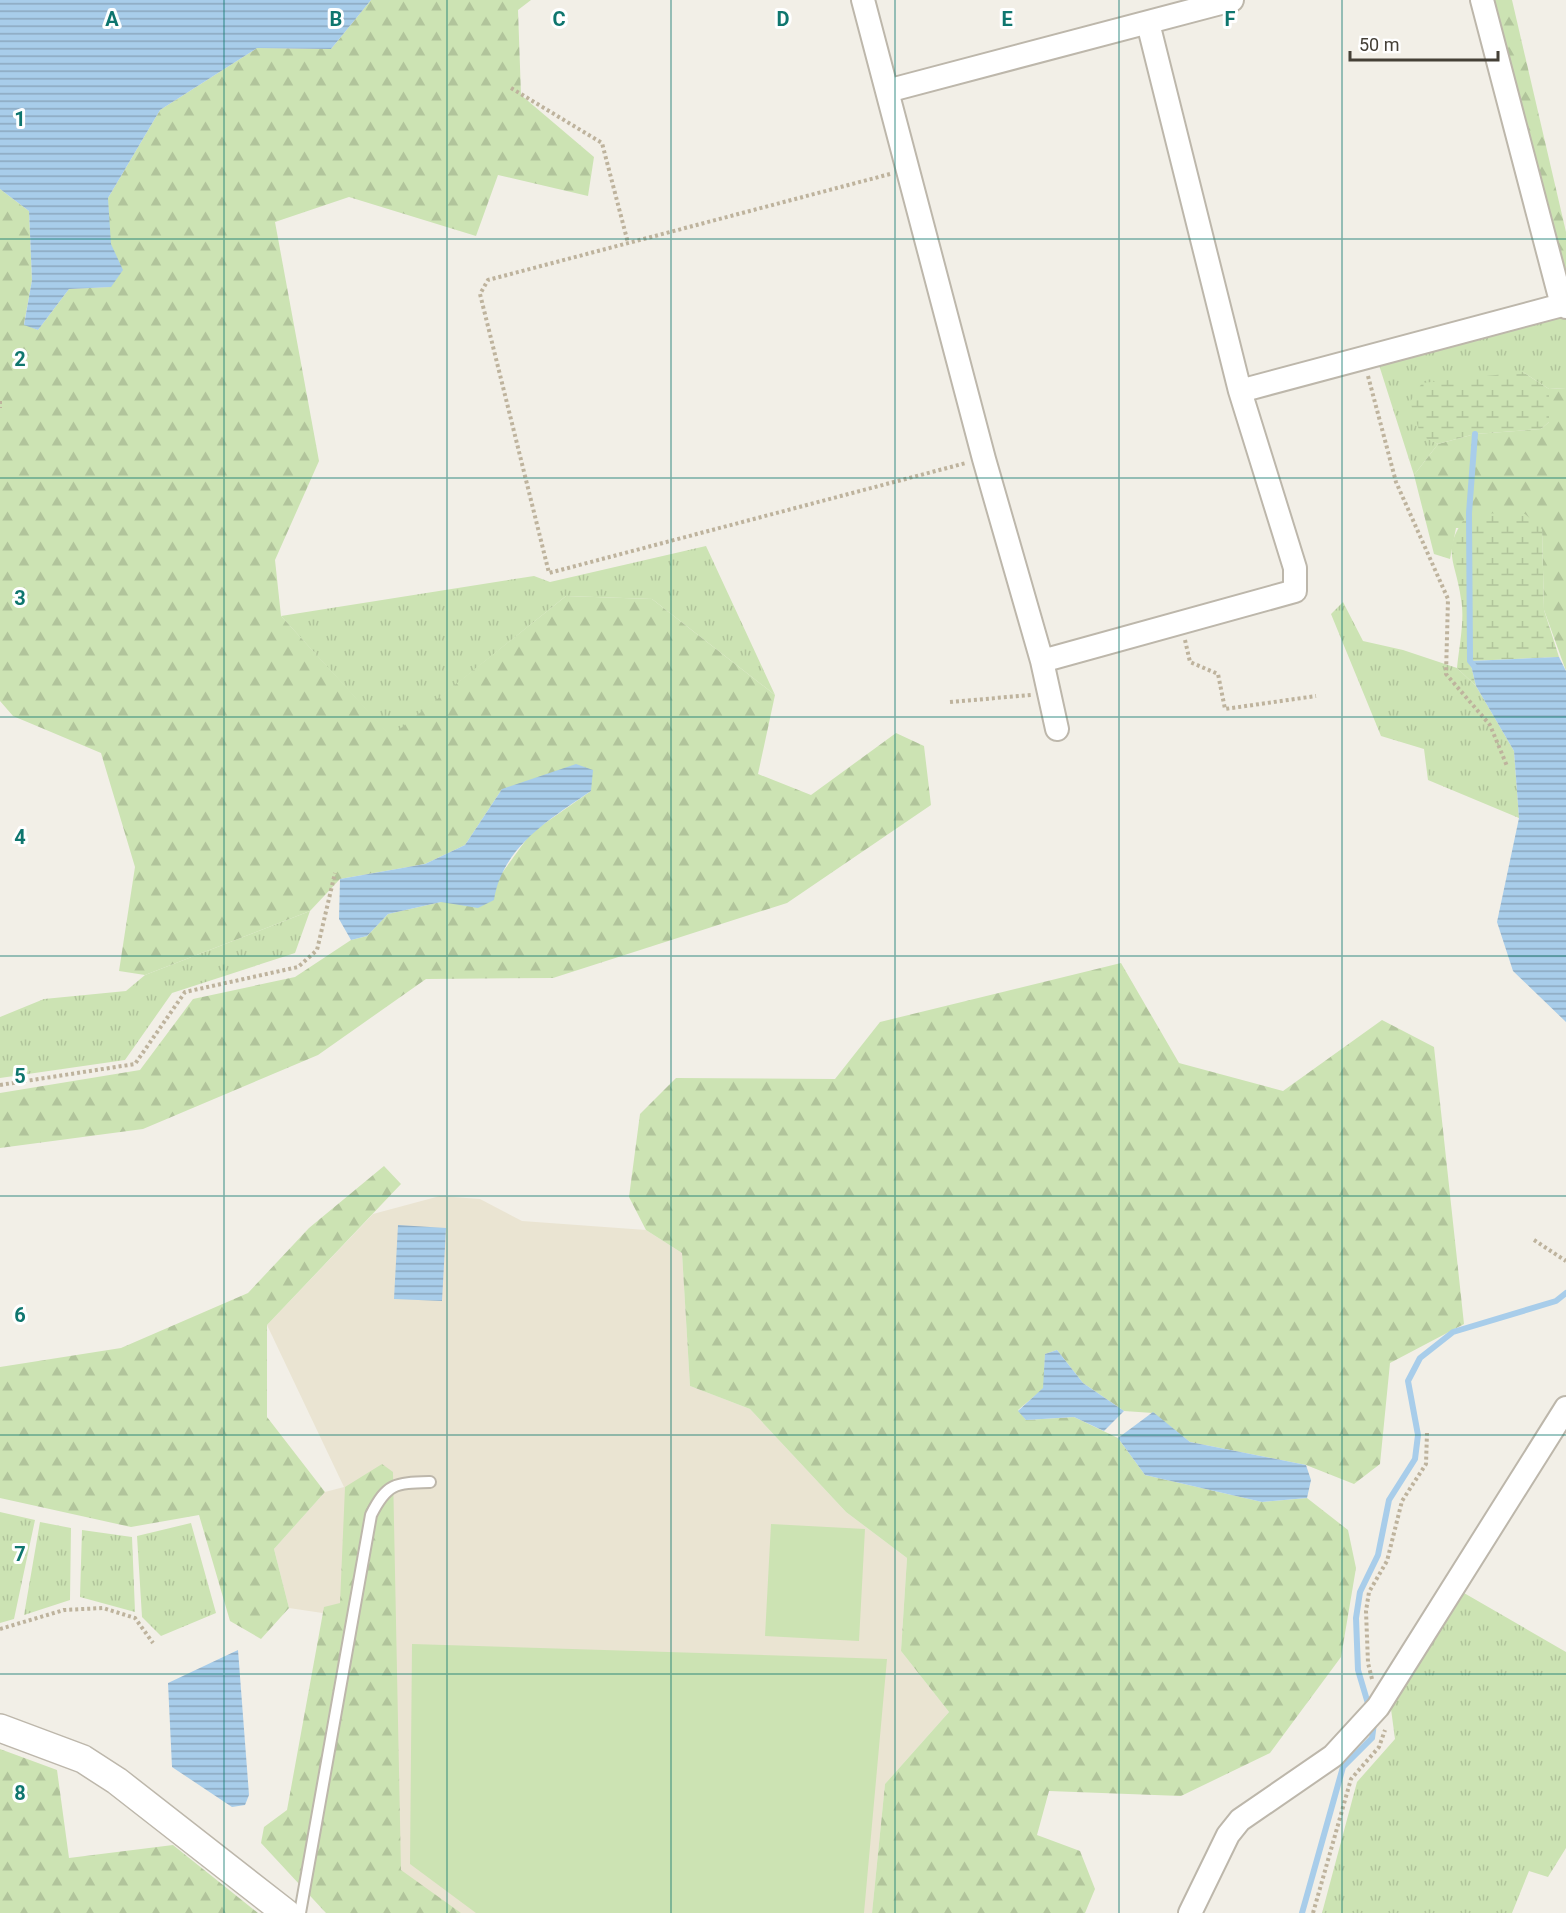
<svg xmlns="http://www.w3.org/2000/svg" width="1566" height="1913" viewBox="0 0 1566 1913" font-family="Roboto,sans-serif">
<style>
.education{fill:#eae4d2}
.grass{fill:url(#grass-tufts)}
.forest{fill:url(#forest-firs)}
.wetland{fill:url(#wetland-marsh)}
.pitch{fill:#cce3b3}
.water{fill:url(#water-rules)}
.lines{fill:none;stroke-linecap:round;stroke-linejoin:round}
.stream{stroke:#a8cdea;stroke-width:6}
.service-casing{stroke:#bdb7ab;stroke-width:14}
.minor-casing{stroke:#bdb7ab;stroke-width:26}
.tertiary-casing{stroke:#bdb7ab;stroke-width:30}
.path{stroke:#beb39d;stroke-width:4;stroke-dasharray:3 3;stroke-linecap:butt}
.service{stroke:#fff;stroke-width:10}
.minor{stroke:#fff;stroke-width:22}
.tertiary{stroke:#fff;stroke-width:27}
.grid{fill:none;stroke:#0f766e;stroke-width:1.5;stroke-opacity:0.55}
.grid-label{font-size:20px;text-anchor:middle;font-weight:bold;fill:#0f766e;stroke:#fff;stroke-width:6;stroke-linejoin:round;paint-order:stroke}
</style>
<defs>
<pattern id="grass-tufts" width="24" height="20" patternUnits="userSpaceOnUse" patternTransform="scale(1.5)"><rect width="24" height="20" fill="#cce3b3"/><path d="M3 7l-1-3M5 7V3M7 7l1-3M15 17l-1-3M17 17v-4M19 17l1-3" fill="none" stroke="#b1c49b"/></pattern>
<pattern id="forest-firs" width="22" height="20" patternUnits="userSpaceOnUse" patternTransform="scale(1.5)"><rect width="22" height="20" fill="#cce3b3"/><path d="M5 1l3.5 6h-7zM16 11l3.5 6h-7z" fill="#b1c49b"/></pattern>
<pattern id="wetland-marsh" width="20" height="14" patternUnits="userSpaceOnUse" patternTransform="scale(1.5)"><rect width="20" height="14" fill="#cce3b3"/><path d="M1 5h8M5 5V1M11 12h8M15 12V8" fill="none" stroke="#b1c49b"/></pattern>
<pattern id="water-rules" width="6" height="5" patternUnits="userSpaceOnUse" patternTransform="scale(1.5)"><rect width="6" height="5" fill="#a8cdea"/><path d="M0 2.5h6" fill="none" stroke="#8ba8be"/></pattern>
</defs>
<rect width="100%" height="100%" fill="#f2efe7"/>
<path class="education" d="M 440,1196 L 480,1199 L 522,1221 L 646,1230 L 682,1253 L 690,1386 L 750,1409 L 846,1512 L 907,1558 L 901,1651 L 949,1712 L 885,1784 L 872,1913 L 385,1913 L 329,1614 L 289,1608 L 274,1549 L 325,1492 L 344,1487 L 267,1325 L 373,1214 Z"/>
<path class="grass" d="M 1559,314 L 1566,319 L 1566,388 L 1549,389 L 1523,372 L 1421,435 L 1438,444 L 1414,475 L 1379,365 Z
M 706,546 L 775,695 L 652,599 L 566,596 L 391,737 L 281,616 L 534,576 L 550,582 Z
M 1343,602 L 1363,641 L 1403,650 L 1457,668 L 1476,686 L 1514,751 L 1519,818 L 1428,780 L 1424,749 L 1381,736 L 1331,614 Z
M 310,911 L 295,953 L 172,993 L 125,1060 L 0,1078 L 0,1017 L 44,999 L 126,991 L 145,975 Z
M 0,1512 L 35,1520 L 14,1619 L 0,1623 Z
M 40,1522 L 71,1528 L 70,1600 L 24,1615 Z
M 191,1523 L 216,1613 L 161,1636 L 142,1617 L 137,1536 Z
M 82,1530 L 132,1537 L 135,1612 L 80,1597 Z
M 1464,1593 L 1566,1652 L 1566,1848 L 1548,1877 L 1529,1871 L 1512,1913 L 1322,1913 L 1357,1782 L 1395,1739 L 1391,1709 Z"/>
<path class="forest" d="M 371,0 L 531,0 L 518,10 L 521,95 L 594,157 L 588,196 L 498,175 L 476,236 L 349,197 L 275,222 L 319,461 L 275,560 L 281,616 L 391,736 L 566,596 L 652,599 L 775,695 L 758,774 L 811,795 L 896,733 L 924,746 L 931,805 L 787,903 L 553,978 L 426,979 L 318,1055 L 143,1129 L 0,1148 L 0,1093 L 140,1070 L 193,999 L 295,977 L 351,940 L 367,936 L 388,914 L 441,902 L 497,880 L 531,833 L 591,791 L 502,789 L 465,845 L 425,864 L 340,879 L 310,911 L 145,975 L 119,971 L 135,867 L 101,753 L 13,716 L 0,701 L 0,189 L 29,211 L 32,280 L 24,324 L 38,330 L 69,289 L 110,287 L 108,198 L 160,110 L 257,48 L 331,49 Z
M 1492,0 L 1512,0 L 1566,232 L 1566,286 Z
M 1566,388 L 1566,671 L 1544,610 L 1542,529 L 1456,528 L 1450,559 L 1434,554 L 1414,475 L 1438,444 L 1475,434 L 1541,429 L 1549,422 L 1549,389 Z
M 1121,963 L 1179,1063 L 1283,1091 L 1382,1020 L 1434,1047 L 1464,1324 L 1390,1363 L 1380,1464 L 1354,1484 L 1306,1465 L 1190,1442 L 1153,1413 L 1124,1411 L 1083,1383 L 1057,1350 L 1045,1354 L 1044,1388 L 1018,1410 L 1026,1420 L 1074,1417 L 1118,1438 L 1145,1475 L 1262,1502 L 1307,1498 L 1348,1530 L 1356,1568 L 1341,1657 L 1270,1753 L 1181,1796 L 1049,1791 L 1037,1835 L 1080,1851 L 1095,1889 L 1085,1913 L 872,1913 L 885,1784 L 949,1712 L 901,1651 L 907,1558 L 846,1512 L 750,1409 L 690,1386 L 682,1253 L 646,1230 L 629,1197 L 640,1114 L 676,1078 L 835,1079 L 880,1022 Z
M 384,1166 L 401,1184 L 267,1325 L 267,1417 L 325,1492 L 274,1549 L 289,1608 L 261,1639 L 230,1621 L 199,1515 L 131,1527 L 0,1498 L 0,1367 L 121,1348 L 248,1293 L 309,1228 Z
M 382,1464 L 393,1472 L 401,1870 L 461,1913 L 326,1913 L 261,1843 L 264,1827 L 287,1810 L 324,1607 L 340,1603 L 345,1487 Z
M 0,1749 L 57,1770 L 69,1858 L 173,1845 L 258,1913 L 0,1913 Z"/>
<path class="wetland" d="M 1523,372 L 1549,389 L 1549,422 L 1541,429 L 1475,434 L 1438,444 L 1421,436 L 1410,402 L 1422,383 Z
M 1469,513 L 1525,514 L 1542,529 L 1544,610 L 1559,657 L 1470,661 L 1476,686 L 1457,668 C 1459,647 1465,620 1461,599 C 1456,560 1439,550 1469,513 Z"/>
<path class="pitch" d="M 771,1524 L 865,1529 L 859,1641 L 765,1636 Z
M 412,1644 L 887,1659 L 864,1913 L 476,1913 L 410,1864 Z"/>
<path class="water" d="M 0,0 L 371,0 L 331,49 L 257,48 L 160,110 L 108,198 L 111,244 L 123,270 L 111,287 L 69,289 L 38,330 L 24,325 L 32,280 L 29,211 L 0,189 Z
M 1559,657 L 1566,671 L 1566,1022 L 1513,971 L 1497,922 L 1519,818 L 1514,751 L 1476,686 L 1470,661 Z
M 576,764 L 593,770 L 591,791 C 550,819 502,847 494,900 L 478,908 L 441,902 L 388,914 L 367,936 L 351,940 L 339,919 L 340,879 L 425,864 L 465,845 L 502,789 Z
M 398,1225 L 446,1228 L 442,1301 L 394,1299 Z
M 1057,1350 L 1083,1383 L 1124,1411 L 1104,1431 L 1074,1417 L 1026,1420 L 1018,1411 L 1043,1388 L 1045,1354 Z
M 1153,1412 L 1190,1442 L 1306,1465 L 1311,1480 L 1307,1498 L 1262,1502 L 1145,1475 L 1118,1438 Z
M 238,1650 L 249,1795 L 245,1805 L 232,1807 L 172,1767 L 168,1683 Z"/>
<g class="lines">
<path class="stream" d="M 1474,666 L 1470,661 L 1469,513 L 1475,434
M 1369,1707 L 1358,1670 L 1356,1618 L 1360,1592 L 1378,1555 L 1389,1500 L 1415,1459 L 1418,1435 L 1408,1381 L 1420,1358 L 1453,1332 L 1556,1301 L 1566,1293
M 1302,1913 L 1343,1767 L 1372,1738 L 1374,1723"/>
<defs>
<path id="service" d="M 300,1913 L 371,1515 C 387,1483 395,1483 430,1482"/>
<path id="minor" d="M 863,0 L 984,459 L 1042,661 L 1057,729
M 1482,0 L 1562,305 L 1566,307
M 887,91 L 1232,0
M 1240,391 L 1562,305
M 1042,661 L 1295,591 L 1295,568 L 1240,391 L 1148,23
M 1190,1913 L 1228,1835 L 1240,1820 L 1333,1756 L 1378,1707 L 1566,1408"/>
<path id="tertiary" d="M 0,1728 L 83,1759 L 117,1781 L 286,1913"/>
</defs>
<use href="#service" class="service-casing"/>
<use href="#minor" class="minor-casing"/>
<use href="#tertiary" class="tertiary-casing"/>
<path class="path" d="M 511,88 L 602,143 L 628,243
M 890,174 L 488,280 L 480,294 L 549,573 L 966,463
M 1368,376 L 1396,482 L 1448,599 L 1446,674 L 1490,725 L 1507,766
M 0,401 L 0,408
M 1185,640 L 1190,662 L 1218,674 L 1225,709 L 1316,696
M 950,702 L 1031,695
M 0,1085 L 135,1064 L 185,992 L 298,967 L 317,950 L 335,873
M 1534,1240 L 1566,1261
M 0,1629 L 64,1610 L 103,1608 L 135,1618 L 153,1643
M 1372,1679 L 1368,1663 L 1366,1611 L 1369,1592 L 1387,1561 L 1402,1501 L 1426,1464 L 1427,1433
M 1313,1913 L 1351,1779 L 1379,1747 L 1385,1730"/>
<use href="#service" class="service"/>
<use href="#minor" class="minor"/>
<use href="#tertiary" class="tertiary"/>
</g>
<path class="grid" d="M 224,0 L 224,1913M 447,0 L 447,1913M 671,0 L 671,1913M 895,0 L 895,1913M 1119,0 L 1119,1913M 1342,0 L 1342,1913M 0,239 L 1566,239M 0,478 L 1566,478M 0,717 L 1566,717M 0,956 L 1566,956M 0,1196 L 1566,1196M 0,1435 L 1566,1435M 0,1674 L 1566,1674"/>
<g class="grid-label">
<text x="112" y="26">A</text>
<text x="336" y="26">B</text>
<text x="559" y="26">C</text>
<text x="783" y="26">D</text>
<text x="1007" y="26">E</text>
<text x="1230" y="26">F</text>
<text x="20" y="126">1</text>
<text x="20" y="366">2</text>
<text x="20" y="605">3</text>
<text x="20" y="844">4</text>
<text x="20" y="1083">5</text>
<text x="20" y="1322">6</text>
<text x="20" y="1561">7</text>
<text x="20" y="1800">8</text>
</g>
<path d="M1350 51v9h148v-9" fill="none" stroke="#454037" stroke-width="3"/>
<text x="1359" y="51" font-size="18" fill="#454037" stroke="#ffffff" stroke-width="4.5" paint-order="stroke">50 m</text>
</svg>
